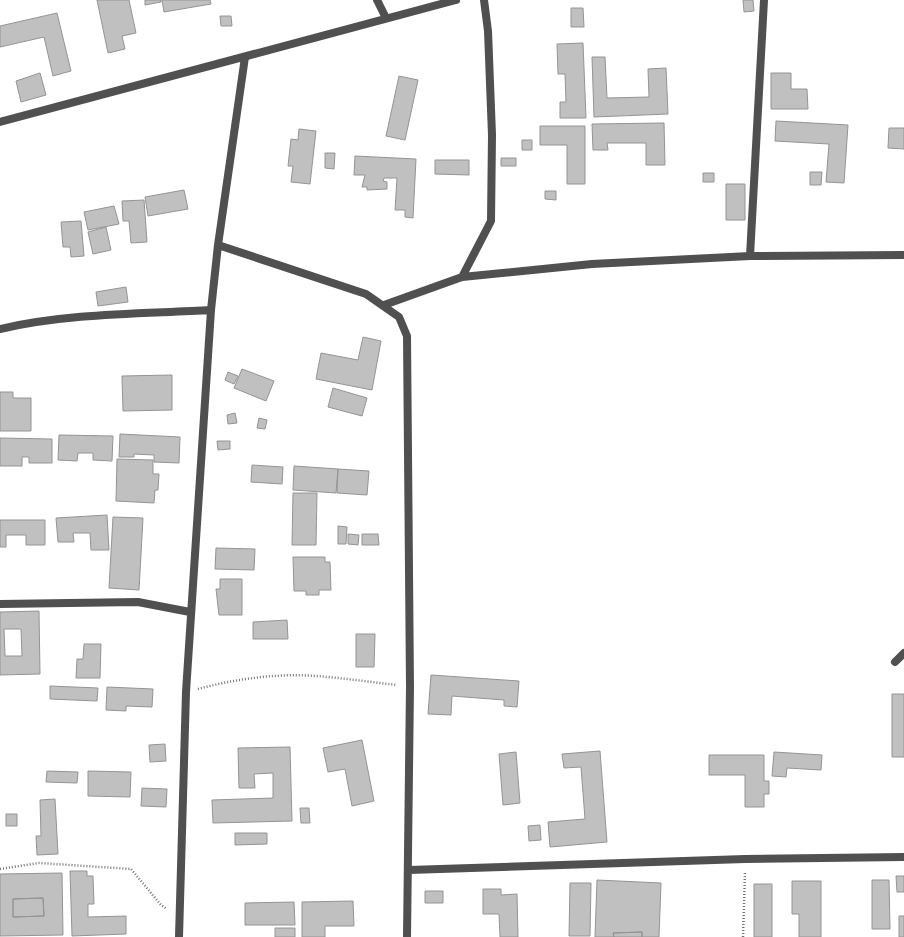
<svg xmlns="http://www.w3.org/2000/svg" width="904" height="937" viewBox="0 0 904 937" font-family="'Archivo Narrow',sans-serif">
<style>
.building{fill:#c0c0c0;stroke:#949494;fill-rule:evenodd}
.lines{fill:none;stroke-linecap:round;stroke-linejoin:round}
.path{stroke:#727272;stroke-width:2.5;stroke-dasharray:1 2;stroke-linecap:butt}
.street{stroke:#505050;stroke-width:8}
</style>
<rect width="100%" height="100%" fill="#fff"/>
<path class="building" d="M 97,0 L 129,0 L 136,33 L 122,36 L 125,49 L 108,53 Z
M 145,0 L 161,0 L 161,2 L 145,5 Z
M 162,0 L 210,0 L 211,4 L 164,12 Z
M 743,0 L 753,0 L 754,11 L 744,12 Z
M 571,8 L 583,8 L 584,27 L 571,27 Z
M 57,13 L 71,71 L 53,76 L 44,37 L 0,47 L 0,26 Z
M 220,16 L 231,16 L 232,26 L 221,26 Z
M 583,43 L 586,118 L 560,118 L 560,102 L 566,102 L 565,74 L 558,74 L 557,44 Z
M 592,57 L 605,57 L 607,98 L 649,97 L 648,69 L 666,68 L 668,114 L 594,117 Z
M 40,73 L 46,95 L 21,102 L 16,81 Z
M 771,73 L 791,73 L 791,89 L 807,89 L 808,109 L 771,109 Z
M 399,76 L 418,80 L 405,140 L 386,136 Z
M 776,121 L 848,125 L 844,183 L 826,182 L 829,144 L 775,141 Z
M 664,123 L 665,165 L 646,165 L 646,143 L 607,143 L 608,150 L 593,150 L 592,124 Z
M 540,126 L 585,126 L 585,184 L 567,184 L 567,145 L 540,145 Z
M 889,128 L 904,128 L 904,149 L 888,148 Z
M 299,129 L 316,131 L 310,184 L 291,182 L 293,166 L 288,166 L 291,139 L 298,140 Z
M 522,140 L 532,140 L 532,150 L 522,150 Z
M 325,153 L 335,153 L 334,169 L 325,168 Z
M 355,156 L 416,159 L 413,218 L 405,217 L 405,210 L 395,210 L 397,178 L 384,178 L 383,181 L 387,182 L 387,189 L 367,190 L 367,187 L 362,187 L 365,175 L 354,175 Z
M 501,158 L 516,158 L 516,166 L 501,166 Z
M 435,160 L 469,160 L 469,175 L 435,174 Z
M 810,172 L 822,172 L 821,185 L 810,185 Z
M 703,173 L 714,173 L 714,182 L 703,182 Z
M 726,184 L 745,184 L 745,220 L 726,220 Z
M 184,190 L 188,209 L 148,216 L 145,197 Z
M 545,191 L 556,191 L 556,200 L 545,199 Z
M 144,200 L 147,242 L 131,243 L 129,221 L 123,221 L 122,201 Z
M 114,206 L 119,224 L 88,230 L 84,212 Z
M 81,221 L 84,256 L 71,257 L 70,247 L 63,247 L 61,222 Z
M 106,227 L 111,250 L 93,254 L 88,232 Z
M 126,287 L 128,302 L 98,306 L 96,292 Z
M 363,337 L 381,341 L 372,390 L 316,379 L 321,353 L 358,360 Z
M 242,369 L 274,381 L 266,401 L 234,388 Z
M 228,372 L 238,376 L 234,384 L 225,380 Z
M 172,375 L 172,410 L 123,411 L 122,376 Z
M 333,388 L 367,398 L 362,416 L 328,407 Z
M 0,392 L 13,392 L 13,398 L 31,398 L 31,431 L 0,431 Z
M 235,413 L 237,423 L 228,424 L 227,415 Z
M 259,418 L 267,420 L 265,429 L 257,428 Z
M 120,434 L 180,437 L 179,463 L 154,462 L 154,455 L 134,454 L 134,457 L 119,457 Z
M 59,435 L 113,436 L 112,461 L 93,460 L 93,453 L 78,453 L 77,461 L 58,460 Z
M 0,438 L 52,439 L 52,463 L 29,463 L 29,457 L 22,457 L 22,466 L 0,466 Z
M 217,441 L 230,441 L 230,449 L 218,450 Z
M 117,459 L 153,460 L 153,474 L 159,474 L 158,490 L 155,490 L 154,503 L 116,501 Z
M 252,465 L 283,467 L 282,484 L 251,482 Z
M 294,466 L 338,469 L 336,493 L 293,490 Z
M 338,469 L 369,471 L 367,495 L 337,493 Z
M 293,493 L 317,493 L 316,545 L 292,545 Z
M 107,515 L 109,550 L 91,550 L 90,533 L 73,533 L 74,542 L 58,542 L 56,518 Z
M 113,517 L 143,518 L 139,590 L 109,588 Z
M 0,520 L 45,520 L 45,545 L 26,545 L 26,535 L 6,535 L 6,547 L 0,547 Z
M 338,526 L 347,527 L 346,544 L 338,544 Z
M 348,534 L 359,535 L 358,545 L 348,544 Z
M 362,534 L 378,534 L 379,545 L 362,545 Z
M 216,548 L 255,549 L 254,570 L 215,569 Z
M 293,557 L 325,557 L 325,562 L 330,562 L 331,590 L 319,590 L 319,595 L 306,595 L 306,591 L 294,591 Z
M 220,579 L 242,579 L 242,615 L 219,615 L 216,589 L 220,589 Z
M 39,611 L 40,674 L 0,675 L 0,612 ZM 4,629 L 21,629 L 22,656 L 5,656 Z
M 287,620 L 288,639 L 253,639 L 253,622 Z
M 356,634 L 375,634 L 374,667 L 356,667 Z
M 84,644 L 101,644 L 100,678 L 76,678 L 77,659 L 83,659 Z
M 431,675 L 519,681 L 517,707 L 504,706 L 504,700 L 452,696 L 451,715 L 428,714 Z
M 50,686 L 98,688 L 97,701 L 50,699 Z
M 107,687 L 153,689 L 152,707 L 126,706 L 126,711 L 106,710 Z
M 892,694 L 904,694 L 904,757 L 892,757 Z
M 362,740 L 374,801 L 352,806 L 345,769 L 328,772 L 323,748 Z
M 165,744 L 166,761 L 150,762 L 149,745 Z
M 290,747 L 292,821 L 213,823 L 212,800 L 273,798 L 273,773 L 254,774 L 255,788 L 239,788 L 238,748 Z
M 600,751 L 607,842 L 550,847 L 548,822 L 585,819 L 581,767 L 564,768 L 562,754 Z
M 516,752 L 520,803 L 503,805 L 499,754 Z
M 774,752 L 822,755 L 821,770 L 787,768 L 786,777 L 772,776 Z
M 709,755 L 764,755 L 764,781 L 769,781 L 769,794 L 764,794 L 764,807 L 745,807 L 745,775 L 709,775 Z
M 47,771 L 78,772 L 77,783 L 46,782 Z
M 88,771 L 131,772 L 130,797 L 88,796 Z
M 142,788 L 167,789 L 166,807 L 141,806 Z
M 55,799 L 58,854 L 37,855 L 36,836 L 41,836 L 40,800 Z
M 300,808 L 309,808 L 310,823 L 301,823 Z
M 6,814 L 17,814 L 17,826 L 6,826 Z
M 540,825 L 541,840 L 529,841 L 528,826 Z
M 235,833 L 267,833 L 267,844 L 235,845 Z
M 70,871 L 87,871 L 87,876 L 93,876 L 94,904 L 88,904 L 88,917 L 126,916 L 126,934 L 72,936 Z
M 62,873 L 63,935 L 0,936 L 0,874 ZM 43,898 L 44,916 L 13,917 L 13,899 Z
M 896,876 L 904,876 L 904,892 L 897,892 Z
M 597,880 L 661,883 L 659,937 L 642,937 L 642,932 L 613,933 L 614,937 L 595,937 Z
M 872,880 L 889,880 L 890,929 L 872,929 Z
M 792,881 L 821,881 L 821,937 L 799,937 L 799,914 L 792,914 Z
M 570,883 L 591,883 L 590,936 L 569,936 Z
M 754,884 L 772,884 L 772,937 L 754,937 Z
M 483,889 L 501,889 L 501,895 L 517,894 L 518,937 L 500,937 L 499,914 L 483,914 Z
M 425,891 L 443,891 L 443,903 L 425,903 Z
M 43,898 L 44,916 L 13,917 L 13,899 Z
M 353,901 L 354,926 L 325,926 L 325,937 L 302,937 L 302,902 Z
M 294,902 L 295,925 L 245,925 L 245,903 Z
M 899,916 L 904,916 L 904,937 L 899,937 Z
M 275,928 L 295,928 L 295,937 L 275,937 Z
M 642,932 L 642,937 L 614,937 L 613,933 Z"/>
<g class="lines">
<path class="path" d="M 198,689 C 235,679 277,673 316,676 C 343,678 370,682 397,685
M 0,869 L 39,863 L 131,869 L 161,905 L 167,909
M 743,937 L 745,872"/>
<path class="street" d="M 377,0 L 386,18
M 0,122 L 456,0
M 218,245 L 366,294 L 399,317 L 407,336 L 410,687 L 407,937
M 750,256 L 764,0
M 462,277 L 491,221 L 492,135 L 488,31 L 484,0
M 384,305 L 462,277 L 592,264 L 750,256 L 904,255
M 0,329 C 69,313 141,314 211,310
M 0,604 L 138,602 L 190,612
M 895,662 L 904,653
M 409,870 L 745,859 L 904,857
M 179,937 L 186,692 L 211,310 L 218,245 L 245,57"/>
</g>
</svg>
